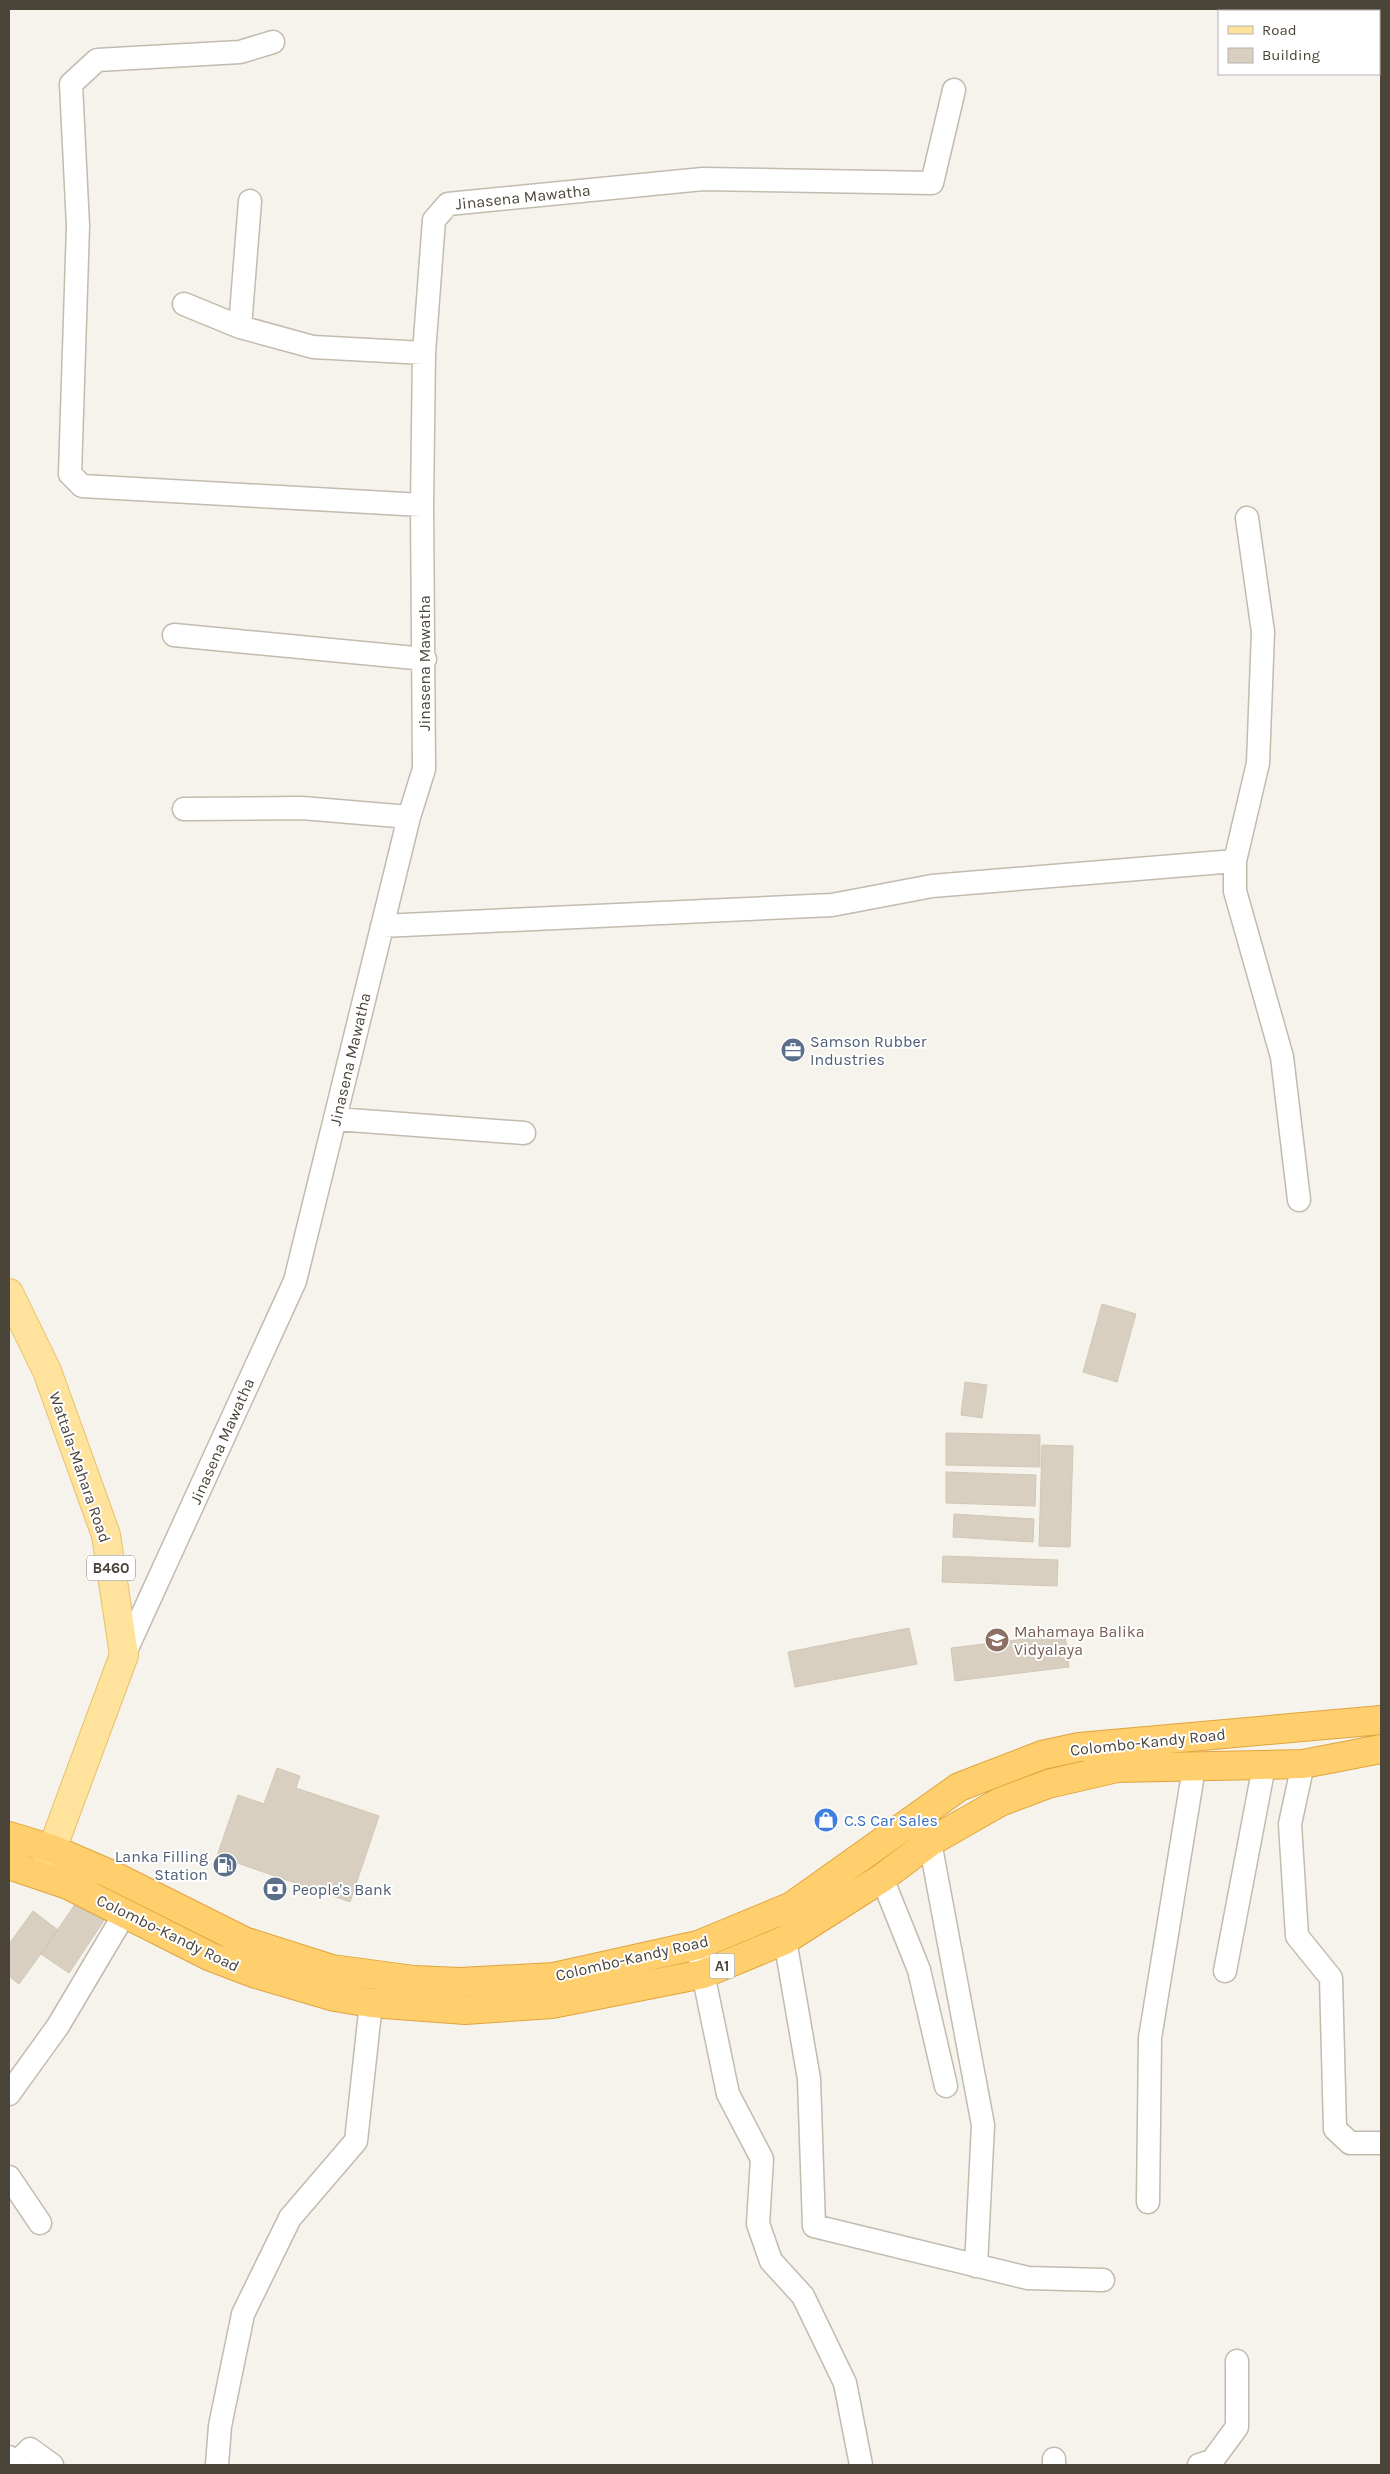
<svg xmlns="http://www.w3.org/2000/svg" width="1390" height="2474" viewBox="0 0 1390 2474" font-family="Karla,sans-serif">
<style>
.building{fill:#d8cfc1;stroke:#d3c7b4}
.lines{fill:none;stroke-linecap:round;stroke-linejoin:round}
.minor-casing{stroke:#c2bbae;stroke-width:25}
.major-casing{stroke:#e6c16a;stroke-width:30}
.highway-casing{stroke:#e0a43c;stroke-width:30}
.minor{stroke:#fff;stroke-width:22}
.major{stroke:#ffe39c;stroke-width:28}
.highway{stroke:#ffcf6e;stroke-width:28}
.labels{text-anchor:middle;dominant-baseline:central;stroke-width:4;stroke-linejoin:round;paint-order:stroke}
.shield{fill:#fff;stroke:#817c74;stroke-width:1}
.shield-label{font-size:15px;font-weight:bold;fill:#4b4439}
.street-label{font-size:16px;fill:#4b4439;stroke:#fff}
.service-label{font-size:16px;fill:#4e5e75;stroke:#fff;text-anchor:start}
.education-label{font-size:16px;fill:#785e54;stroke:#fff;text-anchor:start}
.shop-label{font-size:16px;fill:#366cbe;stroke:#fff;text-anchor:start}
</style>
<rect width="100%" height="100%" fill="#f6f3ec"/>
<path class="building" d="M 1102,1304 L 1136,1314 L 1117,1382 L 1083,1372 Z
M 965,1382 L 987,1385 L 982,1418 L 961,1415 Z
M 946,1433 L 1040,1435 L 1040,1467 L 946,1465 Z
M 1042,1445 L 1073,1446 L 1070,1547 L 1039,1546 Z
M 946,1472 L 1036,1475 L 1035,1506 L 946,1503 Z
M 954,1514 L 1034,1519 L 1033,1542 L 953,1537 Z
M 943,1556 L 1058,1560 L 1057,1586 L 942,1582 Z
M 909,1628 L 917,1664 L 795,1687 L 788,1652 Z
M 1065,1634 L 1069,1667 L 955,1681 L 951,1648 Z
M 277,1768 L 300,1776 L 296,1788 L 379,1816 L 350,1902 L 217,1856 L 238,1795 L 264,1804 Z
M 78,1900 L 105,1919 L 69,1973 L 41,1954 Z
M 33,1911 L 58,1930 L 19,1984 L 9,1976 L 9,1944 Z"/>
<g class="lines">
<defs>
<path id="minor" d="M 1267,9 L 1271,11
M 1379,12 L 1381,10
M 1379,39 L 1381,39
M 273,42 L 240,52 L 97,60 L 71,84 L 78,226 L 70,474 L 82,486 L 422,505
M 184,304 L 240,327 L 313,347 L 424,353
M 240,327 L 250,201
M 1247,518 L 1263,632 L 1258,763 L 1235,861 L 1235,891 L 1282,1057 L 1299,1200
M 174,635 L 425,659
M 184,809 L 302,808 L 409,817
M 382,926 L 832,905 L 932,886 L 1235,861
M 336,1119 L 524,1133
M 124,1655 L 295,1281 L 409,817 L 424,769 L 422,505 L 424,353 L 434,220 L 448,204 L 703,179 L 932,183 L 954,90
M 1303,1764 L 1290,1824 L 1297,1936 L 1331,1978 L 1335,2129 L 1350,2143 L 1381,2143
M 930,1842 L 983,2125 L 976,2266
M 882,1878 L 919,1970 L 946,2086
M 785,1940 L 809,2079 L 814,2226 L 1028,2278 L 1103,2280
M 700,1959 L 728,2094 L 762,2159 L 758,2224 L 771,2261 L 803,2296 L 845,2383 L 861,2465
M 1225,1971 L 1264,1766
M 9,2094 L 58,2026 L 125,1913
M 9,2177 L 40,2223
M 1148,2202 L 1150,2038 L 1194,1768
M 9,2457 L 16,2463 L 30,2449 L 52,2465
M 1054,2459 L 1054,2465
M 217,2465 L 220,2426 L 243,2314 L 290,2218 L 356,2141 L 371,2003
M 1199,2465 L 1212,2461 L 1237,2427 L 1237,2361"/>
<path id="major" d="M 9,1293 L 47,1371 L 106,1535 L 124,1655 L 44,1871"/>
<path id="highway" d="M 9,1836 L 52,1849 L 110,1874 L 244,1941 L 332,1969 L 414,1980 L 460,1982 L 554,1977 L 698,1945 L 792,1906 L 959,1787 L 1042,1755 L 1079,1747 L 1381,1720
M 9,1865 L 68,1885 L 211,1957 L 253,1973 L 335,1997 L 371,2003 L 465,2010 L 552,2004 L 703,1974 L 785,1940 L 882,1878 L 930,1842 L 1000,1802 L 1048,1784 L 1117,1768 L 1303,1764 L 1381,1749"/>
</defs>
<use href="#minor" class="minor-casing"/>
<use href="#major" class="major-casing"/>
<use href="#highway" class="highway-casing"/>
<use href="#minor" class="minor"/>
<use href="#major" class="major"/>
<use href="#highway" class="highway"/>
</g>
<defs>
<symbol id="office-disc" viewBox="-11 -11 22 22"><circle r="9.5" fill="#5c6f8a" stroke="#fff"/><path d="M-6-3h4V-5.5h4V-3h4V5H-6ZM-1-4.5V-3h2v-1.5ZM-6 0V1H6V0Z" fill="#fff"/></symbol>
<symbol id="school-disc" viewBox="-11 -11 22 22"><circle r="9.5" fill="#8d6e63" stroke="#fff"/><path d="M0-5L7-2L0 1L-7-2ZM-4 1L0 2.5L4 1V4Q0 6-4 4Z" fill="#fff"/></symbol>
<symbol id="shop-disc" viewBox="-11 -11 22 22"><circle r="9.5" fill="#3f7fe0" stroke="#fff"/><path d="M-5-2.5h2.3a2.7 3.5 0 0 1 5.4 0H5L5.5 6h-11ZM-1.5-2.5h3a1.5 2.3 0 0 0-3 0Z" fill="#fff"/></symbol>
<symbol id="fuel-disc" viewBox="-11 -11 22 22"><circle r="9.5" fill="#5c6f8a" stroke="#fff"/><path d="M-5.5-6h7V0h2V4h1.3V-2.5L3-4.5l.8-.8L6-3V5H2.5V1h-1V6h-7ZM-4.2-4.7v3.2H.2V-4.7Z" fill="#fff"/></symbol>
<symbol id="bank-disc" viewBox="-11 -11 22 22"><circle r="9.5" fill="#5c6f8a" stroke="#fff"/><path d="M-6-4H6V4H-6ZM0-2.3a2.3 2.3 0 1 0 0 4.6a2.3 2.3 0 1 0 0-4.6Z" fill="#fff"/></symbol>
</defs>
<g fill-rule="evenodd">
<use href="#office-disc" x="779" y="1036" width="28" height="28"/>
<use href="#school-disc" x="983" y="1626" width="28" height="28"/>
<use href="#shop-disc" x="812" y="1806" width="28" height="28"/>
<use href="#fuel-disc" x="211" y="1851" width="28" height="28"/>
<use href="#bank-disc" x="261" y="1875" width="28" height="28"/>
</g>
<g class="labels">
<g class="shield">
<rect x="87" y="1555.5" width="48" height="25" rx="4"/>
<rect x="709.5" y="1953.5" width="25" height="25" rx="4"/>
</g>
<g class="shield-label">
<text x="111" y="1568">B460</text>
<text x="722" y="1966">A1</text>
</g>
<g class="street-label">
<text transform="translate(523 197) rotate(-6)">Jinasena Mawatha</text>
<text transform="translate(424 663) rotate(-90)">Jinasena Mawatha</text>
<text transform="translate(350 1059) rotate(-77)">Jinasena Mawatha</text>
<text transform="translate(222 1441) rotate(-66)">Jinasena Mawatha</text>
<text transform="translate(80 1467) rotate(71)">Wattala-Mahara Road</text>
<text transform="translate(1148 1742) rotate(-6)">Colombo-Kandy Road</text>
<text transform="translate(168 1933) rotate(26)">Colombo-Kandy Road</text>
<text transform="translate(632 1958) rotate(-13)">Colombo-Kandy Road</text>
</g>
<g class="service-label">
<text x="810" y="1041">Samson Rubber<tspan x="810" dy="18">Industries</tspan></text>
<text x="208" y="1856" text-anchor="end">Lanka Filling<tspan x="208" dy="18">Station</tspan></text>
<text x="292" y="1889">People's Bank</text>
</g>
<g class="education-label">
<text x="1014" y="1631">Mahamaya Balika<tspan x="1014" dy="18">Vidyalaya</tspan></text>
</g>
<g class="shop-label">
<text x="844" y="1820">C.S Car Sales</text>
</g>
</g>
<rect width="1390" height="2474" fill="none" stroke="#4b4439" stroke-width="20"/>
<rect x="1218" y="10" width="162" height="65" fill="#ffffff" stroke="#b7b4b0"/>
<rect x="1228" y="26" width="25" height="8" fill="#ffe39c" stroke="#b7b4b0"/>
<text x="1262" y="35" font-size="15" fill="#4b4439">Road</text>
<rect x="1228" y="48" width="25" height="15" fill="#d8cfc1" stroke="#b7b4b0"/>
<text x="1262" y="60" font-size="15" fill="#4b4439">Building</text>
</svg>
